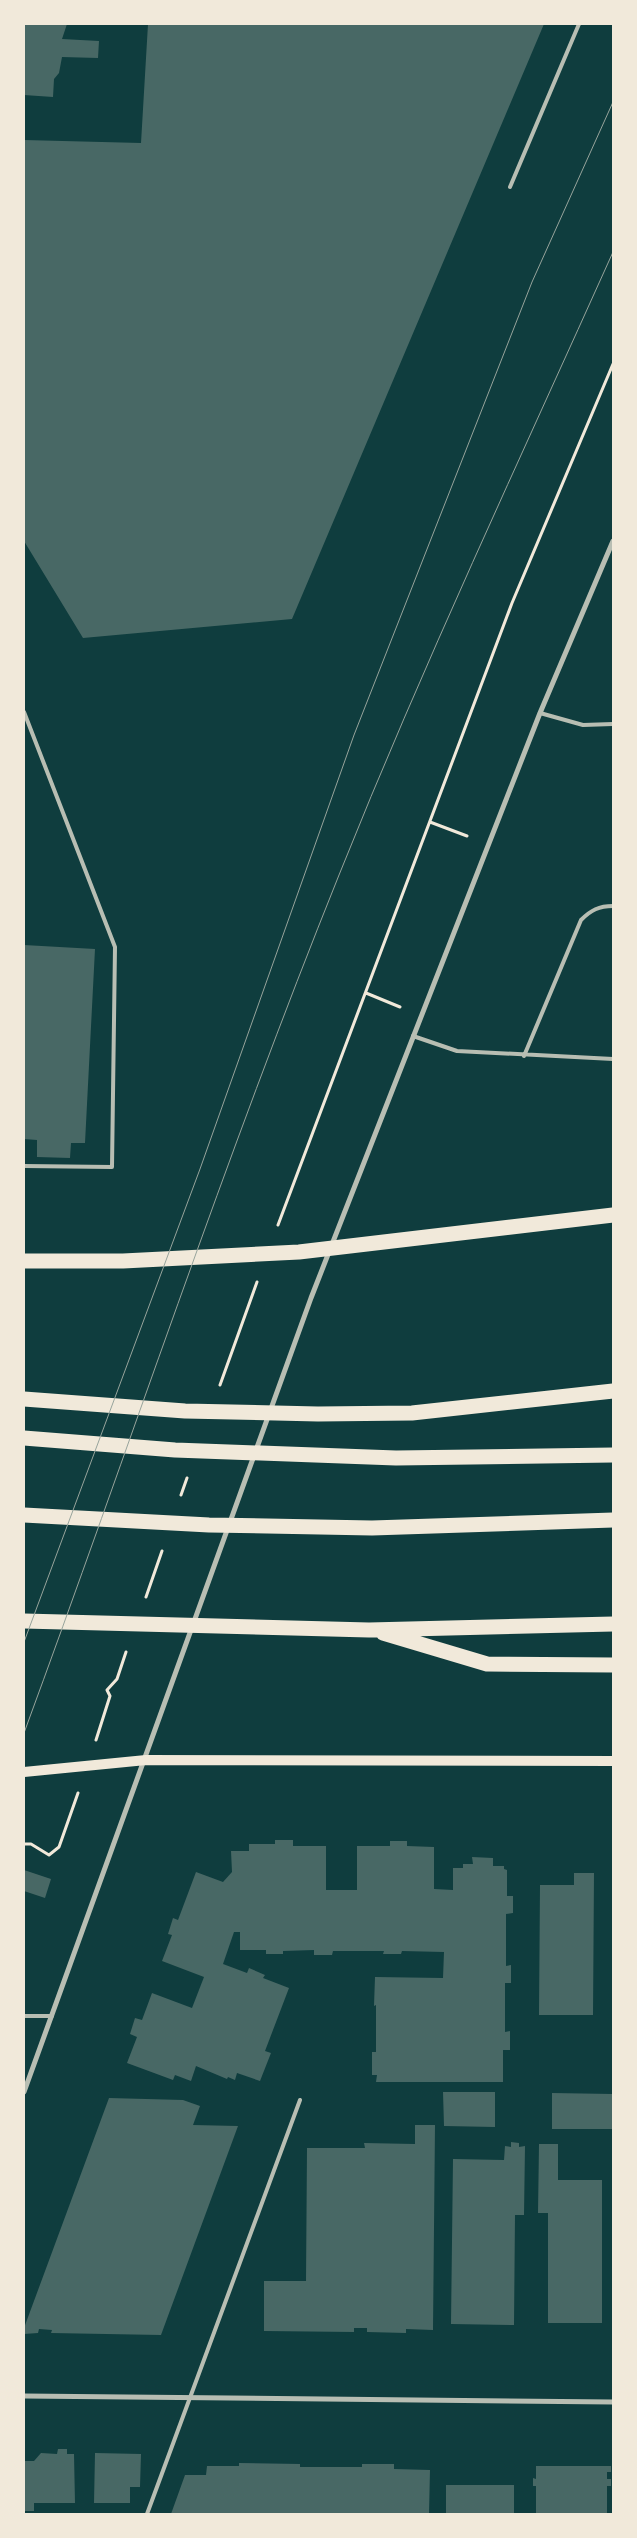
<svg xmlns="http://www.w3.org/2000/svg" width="637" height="2538" viewBox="0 0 637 2538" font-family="'DejaVu Sans',sans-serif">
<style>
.building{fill:#486865}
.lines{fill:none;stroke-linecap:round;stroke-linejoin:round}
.path{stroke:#f1e9da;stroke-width:3}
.service{stroke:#b8beb3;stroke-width:4}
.minor{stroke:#b8beb3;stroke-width:5}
.secondary{stroke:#f1e9da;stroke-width:10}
.motorway{stroke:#f1e9da;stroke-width:15}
.tram{stroke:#97a49c;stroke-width:1}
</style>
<rect width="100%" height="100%" fill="#0f3d3e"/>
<path class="building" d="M 24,24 L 67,24 L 62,39 L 99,41 L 98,58 L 62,57 L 59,73 L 54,79 L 53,97 L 24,95 Z
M 148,24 L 544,24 L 292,619 L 83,638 L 24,541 L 24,140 L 141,143 Z
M 24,945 L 95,949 L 85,1143 L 71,1143 L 70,1158 L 37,1157 L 37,1140 L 24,1139 Z
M 275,1840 L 293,1840 L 293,1846 L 326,1846 L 326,1890 L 357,1890 L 357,1846 L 390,1846 L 390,1841 L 407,1841 L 407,1846 L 434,1847 L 434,1889 L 453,1890 L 453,1868 L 463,1868 L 463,1864 L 473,1864 L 472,1857 L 493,1858 L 493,1866 L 504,1866 L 504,1869 L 507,1870 L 507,1896 L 513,1896 L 513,1913 L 506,1914 L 506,1966 L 511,1965 L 511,1983 L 505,1983 L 505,2032 L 510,2031 L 510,2050 L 503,2050 L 503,2082 L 376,2082 L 377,2075 L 372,2075 L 372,2052 L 376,2052 L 376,2005 L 374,2006 L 375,1977 L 443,1978 L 444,1952 L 402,1951 L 401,1954 L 383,1954 L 384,1951 L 333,1951 L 332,1955 L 314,1955 L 314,1950 L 283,1951 L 283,1954 L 266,1954 L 266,1950 L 240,1950 L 240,1932 L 234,1932 L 223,1964 L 247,1973 L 249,1968 L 265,1975 L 263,1978 L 289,1988 L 265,2051 L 271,2053 L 260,2081 L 237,2073 L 235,2080 L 228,2077 L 227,2079 L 196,2066 L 191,2081 L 175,2075 L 173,2080 L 127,2063 L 137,2037 L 130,2034 L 135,2018 L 142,2020 L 152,1993 L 192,2008 L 204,1977 L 162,1961 L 172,1935 L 168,1934 L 173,1918 L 178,1920 L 196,1872 L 223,1882 L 232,1872 L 231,1851 L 249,1851 L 249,1844 L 275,1844 Z
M 24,1870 L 51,1879 L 45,1898 L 24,1891 Z
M 574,1873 L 594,1873 L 593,2015 L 539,2015 L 540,1885 L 574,1885 Z
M 443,2092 L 495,2092 L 495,2127 L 444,2126 Z
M 552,2093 L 613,2094 L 613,2129 L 552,2129 Z
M 109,2098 L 183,2100 L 200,2106 L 193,2125 L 238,2126 L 161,2335 L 51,2333 L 52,2330 L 39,2329 L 38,2333 L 24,2334 L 24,2328 Z
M 415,2125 L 435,2125 L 433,2330 L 406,2329 L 406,2333 L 367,2332 L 367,2328 L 354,2328 L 354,2332 L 264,2331 L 264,2281 L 306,2281 L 307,2148 L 365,2148 L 364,2143 L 415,2144 Z
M 511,2142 L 519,2143 L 519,2147 L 525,2146 L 524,2215 L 515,2215 L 514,2325 L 451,2324 L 453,2159 L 504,2160 L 505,2146 L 511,2147 Z
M 539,2144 L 558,2144 L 558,2180 L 602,2180 L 602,2323 L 548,2323 L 548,2213 L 538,2213 Z
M 58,2449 L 67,2449 L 67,2454 L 74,2454 L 75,2503 L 34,2503 L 34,2511 L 24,2511 L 24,2461 L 34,2461 L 41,2453 L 57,2454 Z
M 95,2453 L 141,2454 L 140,2487 L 130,2487 L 130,2503 L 94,2503 Z
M 239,2463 L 300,2464 L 300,2467 L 362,2467 L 362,2464 L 394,2464 L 394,2469 L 430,2470 L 429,2514 L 171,2514 L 185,2475 L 206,2475 L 207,2466 L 239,2466 Z
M 536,2466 L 611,2466 L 611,2472 L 607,2472 L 607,2479 L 611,2479 L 611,2486 L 607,2486 L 607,2514 L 536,2514 L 536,2486 L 533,2486 L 533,2478 L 536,2479 Z
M 446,2485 L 514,2485 L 514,2514 L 446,2514 Z"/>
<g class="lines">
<path class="path" d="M 430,822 L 467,836
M 366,993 L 400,1007
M 278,1225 L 512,603 L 613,364
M 220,1385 L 257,1282
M 181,1495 L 187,1478
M 146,1597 L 162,1551
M 96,1740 L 110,1696 L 107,1690 L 117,1679 L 126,1652
M 24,1844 L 31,1844 L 49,1855 L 59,1847 L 78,1793"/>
<path class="service" d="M 510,187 L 579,24
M 24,712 L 115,947 L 112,1167 L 24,1166
M 540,713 L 583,725 L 613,724
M 413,1036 L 457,1051 L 613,1059
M 524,1056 L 581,920 C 591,910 599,906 613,906
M 24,2016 L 52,2016
M 147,2514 L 300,2100"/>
<path class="minor" d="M 24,2092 L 311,1298 L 540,713 L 613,541
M 24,2396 L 613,2402"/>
<path class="secondary" d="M 24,1772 L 146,1760 L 613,1761"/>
<path class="motorway" d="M 24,1261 L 123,1261 L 299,1252 L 613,1215
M 24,1399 L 185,1411 L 318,1414 L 412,1413 L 613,1391
M 24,1438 L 175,1450 L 396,1458 L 613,1455
M 24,1515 L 209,1525 L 372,1528 L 613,1520
M 24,1621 L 369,1630 L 613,1624
M 383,1633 L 487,1664 L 613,1665"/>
<path class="tram" d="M 24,1642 L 200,1169 L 354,735 L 532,282 L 613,102
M 24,1733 C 129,1448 225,1158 339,875 C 423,665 520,459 613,252"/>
</g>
<rect width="637" height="2538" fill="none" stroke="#f1e9da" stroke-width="50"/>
</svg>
